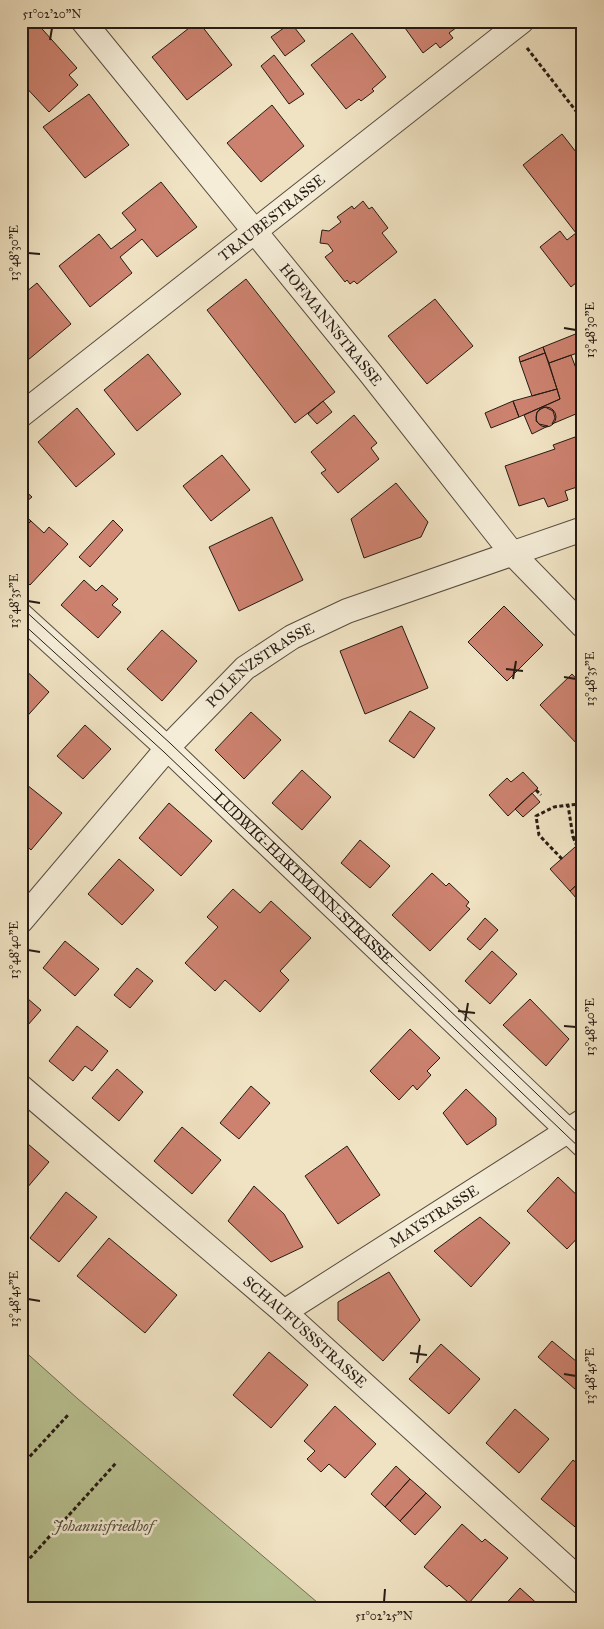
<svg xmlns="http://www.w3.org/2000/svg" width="604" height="1629" viewBox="0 0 604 1629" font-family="'IM FELL Great Primer',serif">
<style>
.green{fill:#bac494;stroke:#707054}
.building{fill:#cc826f;stroke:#261b14}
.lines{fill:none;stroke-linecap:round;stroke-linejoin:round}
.minor-casing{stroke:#584d40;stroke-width:26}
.path{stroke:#261b14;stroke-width:3;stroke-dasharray:4 2.5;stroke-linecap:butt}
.minor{stroke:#f5edd8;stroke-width:24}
.tram{stroke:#261b14;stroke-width:1}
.ticks{fill:none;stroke:#261b14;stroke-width:2}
.labels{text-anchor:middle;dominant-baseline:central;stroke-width:5;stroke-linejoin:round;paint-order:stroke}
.street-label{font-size:15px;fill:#261b14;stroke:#f5edd8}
.park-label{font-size:15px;font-style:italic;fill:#524e3a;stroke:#f5edd8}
.neatline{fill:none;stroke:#261b14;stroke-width:2}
.ticks-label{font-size:12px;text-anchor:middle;fill:#261b14}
</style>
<rect width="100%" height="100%" fill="#f0e3c3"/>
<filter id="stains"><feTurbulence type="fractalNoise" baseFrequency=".004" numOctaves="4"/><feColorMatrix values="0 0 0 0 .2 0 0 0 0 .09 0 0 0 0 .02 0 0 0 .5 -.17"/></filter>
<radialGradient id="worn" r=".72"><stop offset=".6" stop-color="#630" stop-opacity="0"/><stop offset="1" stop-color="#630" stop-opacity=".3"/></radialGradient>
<path class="green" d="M 21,1348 L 78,1399 L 324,1608 L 21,1608 Z"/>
<path class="building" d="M 21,21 L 35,21 L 77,68 L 69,75 L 78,85 L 49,112 L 21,82 Z
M 198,21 L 232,65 L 187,100 L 152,57 Z
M 400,21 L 463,21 L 464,22 L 449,33 L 453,38 L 440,48 L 436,43 L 423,53 Z
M 291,23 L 305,41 L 285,56 L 271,37 Z
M 352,33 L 386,77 L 372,89 L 374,91 L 361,101 L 359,99 L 346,109 L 311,65 Z
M 274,55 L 304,94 L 289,104 L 261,66 Z
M 89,94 L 129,145 L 85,178 L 43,127 Z
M 272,105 L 304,146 L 261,182 L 227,143 Z
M 562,134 L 583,161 L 583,277 L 571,287 L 540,247 L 560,231 L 567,240 L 576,233 L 523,165 Z
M 161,182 L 197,227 L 157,257 L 142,239 L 120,257 L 132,273 L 90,307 L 59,266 L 99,234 L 111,249 L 136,230 L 122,213 Z
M 363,201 L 369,209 L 372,207 L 388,228 L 382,233 L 397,252 L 357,284 L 354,281 L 350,284 L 347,280 L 345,282 L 325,257 L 333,251 L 328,244 L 320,243 L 322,230 L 329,231 L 341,222 L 337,217 L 352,206 L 354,209 Z
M 246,279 L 335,392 L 295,423 L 207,310 Z
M 37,283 L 71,324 L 28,360 L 21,352 L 21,296 Z
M 435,299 L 473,346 L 427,384 L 388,336 Z
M 583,331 L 583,351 L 549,363 L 543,347 Z
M 543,347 L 545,353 L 520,362 L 519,357 Z
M 545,353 L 557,389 L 532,396 L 520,362 Z
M 148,354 L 181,394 L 137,431 L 104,390 Z
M 571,355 L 583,387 L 583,411 L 552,424 L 555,418 L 553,411 L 545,407 L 541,409 L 537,412 L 536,421 L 539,424 L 548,426 L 532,434 L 524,415 L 560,399 L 549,363 Z
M 557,389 L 560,399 L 519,417 L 513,401 Z
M 323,401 L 332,412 L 317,424 L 308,414 Z
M 513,401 L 519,417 L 491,428 L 485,413 Z
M536 417a10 10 0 1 1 20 0a10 10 0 1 1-20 0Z
M 77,408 L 115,454 L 76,487 L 38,442 Z
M 354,415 L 377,443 L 371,448 L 379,459 L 338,493 L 321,473 L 326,470 L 311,452 Z
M 575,437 L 583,460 L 583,485 L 565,491 L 568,500 L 548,507 L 544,498 L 519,506 L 505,466 L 555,449 L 553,445 Z
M 222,455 L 250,490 L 211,521 L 183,486 Z
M 396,483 L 428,522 L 421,537 L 364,558 L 351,519 Z
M 21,487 L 32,497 L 21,506 Z
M 21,512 L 31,521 L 21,531 Z
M 272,517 L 303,580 L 239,611 L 209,547 Z
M 113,520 L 123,530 L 90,567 L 79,557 Z
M 31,521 L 44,533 L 49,527 L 68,544 L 30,585 L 21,577 L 21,531 Z
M 84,580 L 96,591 L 102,585 L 118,599 L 112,605 L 121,612 L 98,638 L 61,605 Z
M 504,606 L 543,645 L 507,681 L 468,642 Z
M 402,626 L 428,688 L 365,714 L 340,651 Z
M 162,630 L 197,661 L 162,701 L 127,669 Z
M 21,666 L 49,692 L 21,723 Z
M 572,674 L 583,686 L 583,741 L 578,745 L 540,705 Z
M 410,711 L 435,728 L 414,758 L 389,741 Z
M 251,712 L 281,740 L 244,779 L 215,750 Z
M 85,725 L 111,749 L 83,779 L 57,756 Z
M 302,770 L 331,797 L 302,830 L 272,803 Z
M 523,772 L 538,788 L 508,816 L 489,795 L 507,778 L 511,782 Z
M 27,785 L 62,813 L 31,850 L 21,841 L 21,792 Z
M 532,793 L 540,802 L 523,817 L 515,809 Z
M 169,803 L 212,841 L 181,876 L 139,838 Z
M 360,840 L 390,866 L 370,888 L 341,863 Z
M 583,840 L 583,879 L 570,891 L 550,869 Z
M 119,859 L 154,890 L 122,925 L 88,894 Z
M 432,873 L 446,886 L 449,883 L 469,902 L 466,906 L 470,909 L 430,951 L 392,915 Z
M 583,879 L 583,906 L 570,891 Z
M 233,889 L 260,913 L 271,901 L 311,938 L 280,971 L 289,980 L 260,1012 L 225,980 L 215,991 L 185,963 L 218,927 L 207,917 Z
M 485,918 L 498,930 L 480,950 L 467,939 Z
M 583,925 L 583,941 L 575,932 Z
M 65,941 L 99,969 L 75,996 L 43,968 Z
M 492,951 L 517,974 L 490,1004 L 465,981 Z
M 137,968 L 153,981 L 130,1008 L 114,995 Z
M 21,993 L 41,1010 L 21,1033 Z
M 530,999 L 569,1039 L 546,1066 L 503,1025 Z
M 77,1026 L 108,1051 L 92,1071 L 85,1066 L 73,1081 L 49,1061 Z
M 410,1029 L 440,1058 L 427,1071 L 431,1075 L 417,1090 L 413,1085 L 399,1100 L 370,1071 Z
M 117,1069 L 143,1092 L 119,1121 L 92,1098 Z
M 251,1086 L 270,1103 L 239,1139 L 220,1123 Z
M 466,1089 L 496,1118 L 496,1125 L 467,1145 L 443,1113 Z
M 182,1127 L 221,1160 L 192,1194 L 154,1161 Z
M 21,1138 L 49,1162 L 21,1195 Z
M 347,1146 L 380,1195 L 338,1224 L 305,1176 Z
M 558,1177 L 583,1201 L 583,1232 L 567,1249 L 527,1211 Z
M 254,1186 L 284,1214 L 303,1247 L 271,1262 L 228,1221 Z
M 66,1192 L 97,1217 L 59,1262 L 30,1238 Z
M 480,1217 L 510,1243 L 471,1287 L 434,1251 Z
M 109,1238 L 177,1295 L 145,1333 L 77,1276 Z
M 389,1272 L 420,1320 L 383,1361 L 338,1320 L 338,1302 Z
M 552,1341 L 583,1367 L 583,1396 L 538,1357 Z
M 441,1344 L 480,1379 L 449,1414 L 409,1379 Z
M 269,1352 L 308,1385 L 271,1428 L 233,1395 Z
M 335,1406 L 376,1444 L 345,1478 L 329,1464 L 321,1472 L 307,1459 L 315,1451 L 304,1441 Z
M 515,1409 L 549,1439 L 519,1473 L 486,1443 Z
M 573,1460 L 583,1468 L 583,1528 L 580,1531 L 541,1499 Z
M 396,1466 L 410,1479 L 385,1507 L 371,1494 Z
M 410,1479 L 426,1493 L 400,1521 L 385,1507 Z
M 426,1493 L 441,1507 L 415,1535 L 400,1521 Z
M 462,1524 L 482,1542 L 485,1539 L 508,1558 L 469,1603 L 449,1585 L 447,1587 L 424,1567 Z
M 520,1588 L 542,1608 L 502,1608 Z"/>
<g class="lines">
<defs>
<g id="minor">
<path id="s1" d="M 83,21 L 371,374 L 512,553 L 583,626"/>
<path id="s2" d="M 21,415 L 522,21"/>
<path id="s3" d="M 21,615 L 167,748 L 583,1145"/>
<path id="s4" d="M 21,921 L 171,744 L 245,668 L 292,637 L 347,611 L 583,529"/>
<path id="s5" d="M 21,1087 L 284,1312 L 583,1583"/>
<path id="s6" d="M 284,1312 L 583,1121"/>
</g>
</defs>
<use href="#minor" class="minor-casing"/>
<path class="path" d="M 527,48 L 583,120
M 536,790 L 541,795
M 573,837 L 577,846
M 581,842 L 573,837 L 568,805 L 583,804
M 562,859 L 539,835 L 536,816 L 554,807 L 568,805
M 21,1466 L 68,1415
M 21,1568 L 116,1463"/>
<use href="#minor" class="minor"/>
<path class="tram" d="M 21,607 L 171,744 L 583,1138
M 21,622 L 164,752 L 583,1151"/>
</g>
<path class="ticks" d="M 50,40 L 52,28M 28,253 L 40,254M 564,328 L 576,330M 28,601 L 40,603M 506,669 L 523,671M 564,677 L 576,679M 513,679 L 516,661M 28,950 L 40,952M 458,1011 L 475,1013M 465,1021 L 468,1003M 564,1026 L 576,1027M 28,1299 L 40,1301M 410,1353 L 427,1355M 417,1363 L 420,1345M 564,1374 L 576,1376M 384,1602 L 385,1589"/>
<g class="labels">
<g class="street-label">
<text stroke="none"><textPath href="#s2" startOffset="319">TRAUBESTRASSE</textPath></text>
<text stroke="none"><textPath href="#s1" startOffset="392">HOFMANNSTRASSE</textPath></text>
<text stroke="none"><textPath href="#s4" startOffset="352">POLENZSTRASSE</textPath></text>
<text stroke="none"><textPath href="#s3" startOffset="386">LUDWIG-HARTMANN-STRASSE</textPath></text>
<text stroke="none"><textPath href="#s6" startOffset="178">MAYSTRASSE</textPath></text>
<text stroke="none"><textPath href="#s5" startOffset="375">SCHAUFUSSSTRASSE</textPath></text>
</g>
<g class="park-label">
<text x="103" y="1526">Johannisfriedhof</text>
</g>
</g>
<rect width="604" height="1629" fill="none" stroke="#f0e3c3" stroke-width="55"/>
<rect x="28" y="28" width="548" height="1574" class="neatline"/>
<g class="ticks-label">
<text x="52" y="18">51°02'20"N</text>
<text transform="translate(14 253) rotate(-90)" y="4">13°48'30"E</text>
<text transform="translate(590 330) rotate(-90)" y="4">13°48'30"E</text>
<text transform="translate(14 601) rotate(-90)" y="4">13°48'35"E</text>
<text transform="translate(590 679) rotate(-90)" y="4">13°48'35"E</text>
<text transform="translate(14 950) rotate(-90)" y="4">13°48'40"E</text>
<text transform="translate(590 1027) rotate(-90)" y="4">13°48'40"E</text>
<text transform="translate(14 1299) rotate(-90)" y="4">13°48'45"E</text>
<text transform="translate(590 1376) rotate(-90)" y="4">13°48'45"E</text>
<text x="384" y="1620">51°02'25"N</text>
</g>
<rect width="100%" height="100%" filter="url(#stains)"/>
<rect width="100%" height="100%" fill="url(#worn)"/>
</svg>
